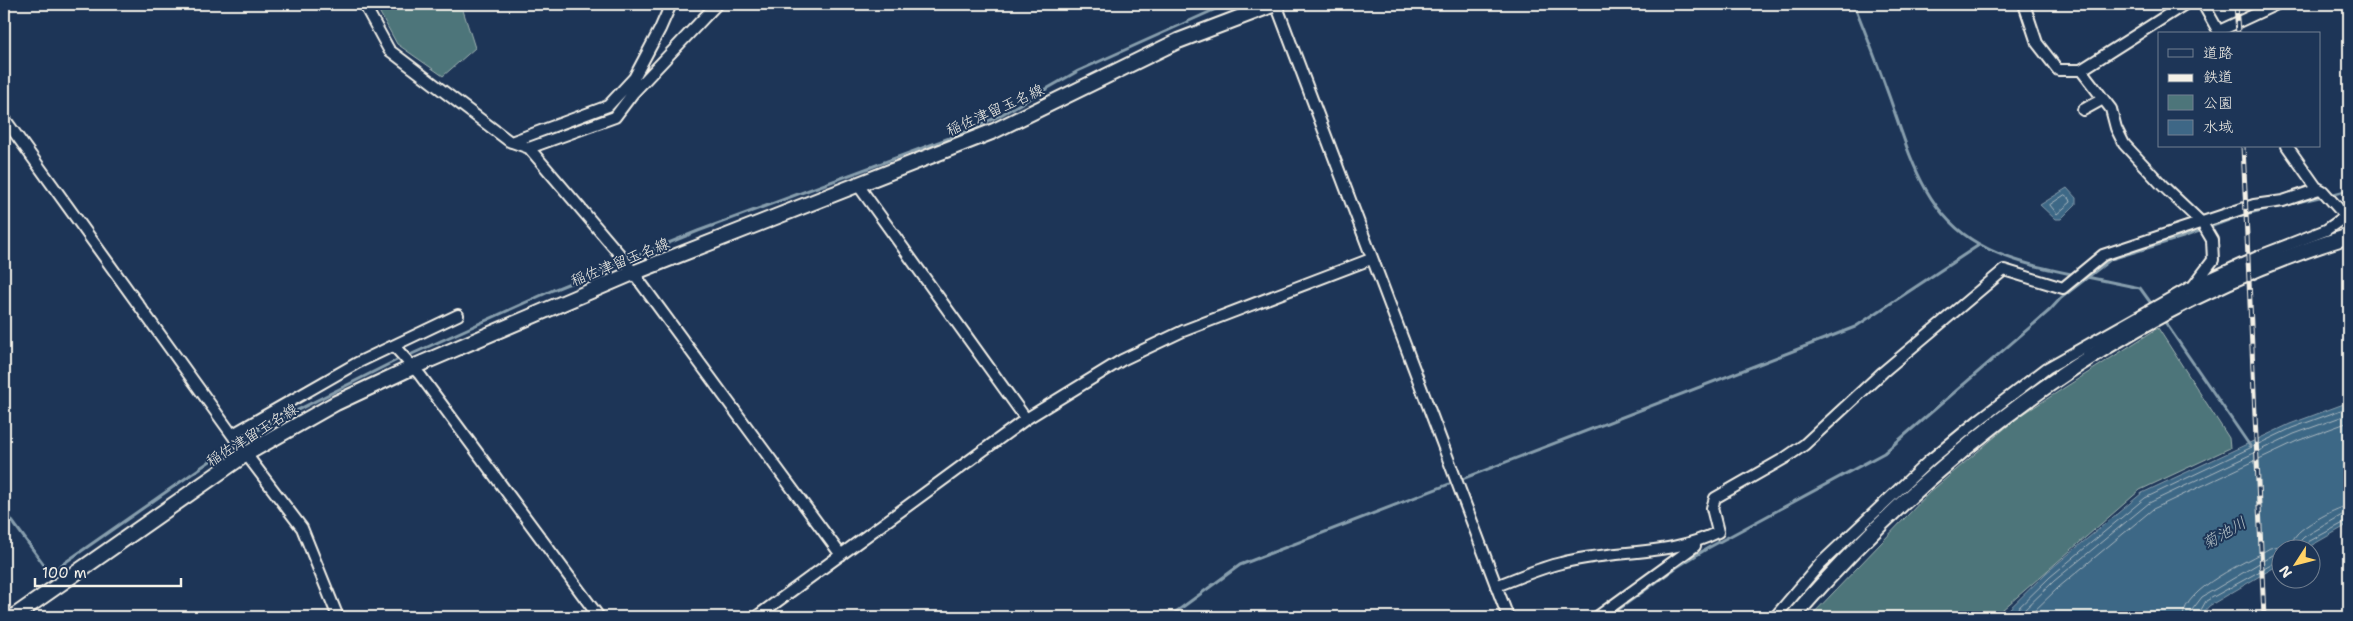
<svg xmlns="http://www.w3.org/2000/svg" width="2353" height="621" viewBox="0 0 2353 621" font-family="'Shantell Sans','Klee One',sans-serif">
<style>
.green{fill:#4d757a;stroke:#a0b3b1}
.water{fill:#3e6786;stroke:#879ead}
.lines{fill:none;stroke-linecap:round;stroke-linejoin:round}
.shore{stroke:#abbac1;stroke-width:1}
.stream{stroke:#879ead;stroke-width:3}
.street-casing{stroke:#f4f1e8;stroke-width:14}
.secondary-casing{stroke:#f4f1e8;stroke-width:18}
.street{stroke:#1d3557;stroke-width:10}
.secondary{stroke:#1d3557;stroke-width:14}
.rail-casing{stroke:#f4f1e8;stroke-width:5}
.rail{stroke:#1d3557;stroke-width:3;stroke-dasharray:9;stroke-linecap:butt}
.labels{text-anchor:middle;dominant-baseline:central;stroke-width:4;stroke-linejoin:round;paint-order:stroke}
.street-label{font-size:15px;fill:#f4f1e8;stroke:#1d3557}
.water-label{font-size:16px;font-style:italic;fill:#b4c1c6;stroke:#1d3557}
</style>
<rect width="100%" height="100%" fill="#1d3557"/>
<filter id="ink" filterUnits="userSpaceOnUse"><feTurbulence type="fractalNoise" baseFrequency=".02" numOctaves="2"/><feDisplacementMap in="SourceGraphic" scale="10" xChannelSelector="R" yChannelSelector="G"/><feConvolveMatrix kernelMatrix="1 2 1 2 8 2 1 2 1" color-interpolation-filters="sRGB"/></filter>
<g filter="url(#ink)">
<path class="green" d="M 375,4 L 461,4 L 475,48 L 443,76 L 397,44 Z
M 2158,328 L 2229,438 L 2230,448 L 2140,490 L 1994,617 L 1810,617 L 1929,493 L 2017,418 Z"/>
<path class="water" d="M 2067,188 L 2076,198 L 2076,204 L 2061,219 L 2055,219 L 2040,205 Z
M 2349,402 L 2349,524 L 2307,548 L 2280,548 L 2280,564 L 2209,606 L 2200,617 L 2001,617 L 2046,573 L 2142,493 L 2290,424 Z"/>
<g class="lines">
<path class="shore" d="M 2065,195 L 2070,199 L 2071,202 L 2057,214 L 2050,205 Z
M 2299,548 L 2300,541 L 2304,537 L 2342,515 L 2349,514
M 2305,548 L 2308,542 L 2349,520
M 2009,617 L 2050,577 L 2145,498 L 2292,428 L 2349,407
M 2017,617 L 2054,581 L 2149,503 L 2294,434 L 2349,414
M 2028,617 L 2059,587 L 2153,509 L 2297,441 L 2349,422
M 2183,617 C 2184,588 2247,562 2270,548 L 2280,546 L 2290,548 C 2292,543 2293,538 2297,534 C 2305,525 2338,506 2349,506
M 2190,617 L 2192,610 L 2202,597 L 2273,555 L 2280,554
M 2197,617 L 2206,601 L 2280,560"/>
<path class="stream" d="M 1854,4 C 1866,34 1878,65 1889,96 C 1909,152 1923,213 1979,244 C 2008,261 2043,268 2076,275
M 2330,195 L 2349,190
M 2087,277 L 2140,288 L 2153,306
M 2163,319 L 2250,446
M 412,354 L 553,290 L 698,231 L 963,133 L 999,116 L 1078,71 L 1227,4
M 4,510 L 50,573 L 246,436 L 397,360
M 1169,617 L 1240,565 L 1855,327 L 1979,245
M 1608,617 L 1677,567 L 1708,548 L 1884,453 L 2050,310 L 2061,298 L 2111,259 L 2183,237 L 2245,214 L 2324,196"/>
<defs>
<path id="street" d="M 364,4 L 389,50 L 509,141 L 529,148 L 621,256 L 841,555
M 1276,4 L 1508,617
M 2024,4 L 2037,43 L 2058,70 L 2081,70 L 2185,4
M 2203,4 L 2220,34
M 2219,31 L 2277,4
M 2081,70 L 2111,109 L 2116,128 L 2124,144 L 2162,185 L 2202,223 L 2212,240 L 2213,260 L 2194,285
M 2083,110 L 2103,99
M 4,118 L 246,454 L 302,528 L 338,617
M 511,142 L 608,106 L 634,78 L 660,29 L 671,4
M 2287,146 L 2316,187 L 2323,191 L 2345,216
M 529,148 L 615,117 L 633,93 L 717,4
M 858,185 L 1026,419
M 394,346 L 420,375 L 599,617
M 233,434 L 357,363 L 458,315
M 1496,586 C 1518,578 1539,568 1561,563 C 1613,549 1669,557 1718,532 L 1712,508 L 1715,498 L 1785,458 L 1804,445 L 1883,372 L 2004,270 L 2063,288 L 2103,255 L 2254,205 L 2283,201 L 2319,189
M 756,617 L 1026,419 L 1122,360 L 1183,331 L 1371,259
M 1597,617 L 1695,546
M 1775,617 L 1821,563 L 1929,461 L 1980,419 L 2047,368 L 2187,289 L 2262,255 L 2326,230 L 2349,214"/>
<path id="secondary" d="M 13,617 L 246,454 L 336,403 L 413,367 L 633,273 L 994,131 L 1178,41 L 1275,4
M 1793,617 C 1942,446 2130,303 2349,236"/>
</defs>
<use href="#street" class="street-casing"/>
<use href="#secondary" class="secondary-casing"/>
<use href="#street" class="street"/>
<use href="#secondary" class="secondary"/>
<defs>
<path id="rail" d="M 2236,4 L 2238,34
M 2243,146 L 2264,617"/>
</defs>
<use href="#rail" class="rail-casing"/>
<use href="#rail" class="rail"/>
</g>
</g>
<g class="labels">
<g class="street-label">
<text transform="translate(995 110) rotate(-24)">稲佐津留玉名線</text>
<text transform="translate(620 262) rotate(-22)">稲佐津留玉名線</text>
<text transform="translate(252 435) rotate(-32)">稲佐津留玉名線</text>
</g>
<g class="water-label">
<text transform="translate(2224 533) rotate(-30)">菊池川</text>
</g>
</g>
<rect width="2353" height="621" fill="none" stroke="#1d3557" stroke-width="20"/>
<rect x="10" y="10" width="2333" height="601" fill="none" stroke="#f4f1e8" stroke-width="2" filter="url(#ink)"/>
<rect x="2158" y="32" width="162" height="115" fill="#1d3557" stroke="#738091"/>
<rect x="2168" y="49" width="25" height="8" fill="#1d3557" stroke="#738091"/>
<text x="2203" y="58" font-size="15" fill="#f4f1e8">道路</text>
<rect x="2168" y="74" width="25" height="8" fill="#f4f1e8" stroke="#738091"/>
<text x="2203" y="82" font-size="15" fill="#f4f1e8">鉄道</text>
<rect x="2168" y="95" width="25" height="15" fill="#4d757a" stroke="#738091"/>
<text x="2203" y="108" font-size="15" fill="#f4f1e8">公園</text>
<rect x="2168" y="120" width="25" height="15" fill="#3e6786" stroke="#738091"/>
<text x="2203" y="132" font-size="15" fill="#f4f1e8">水域</text>
<g transform="translate(2296 564) rotate(234)"><circle r="24" fill="#1d3557" stroke="#738091"/>
<path d="M0-4L9 19L0 12L-9 19Z" fill="#ffd166"/>
<text y="-8" font-size="14" font-weight="bold" text-anchor="middle" fill="#f4f1e8">N</text>
</g>
<path d="M35 578v8h146v-8" fill="none" stroke="#f4f1e8" stroke-width="2.5"/>
<text x="42" y="578" font-size="15" fill="#f4f1e8" stroke="#1d3557" stroke-width="4" paint-order="stroke">100 m</text>
</svg>
